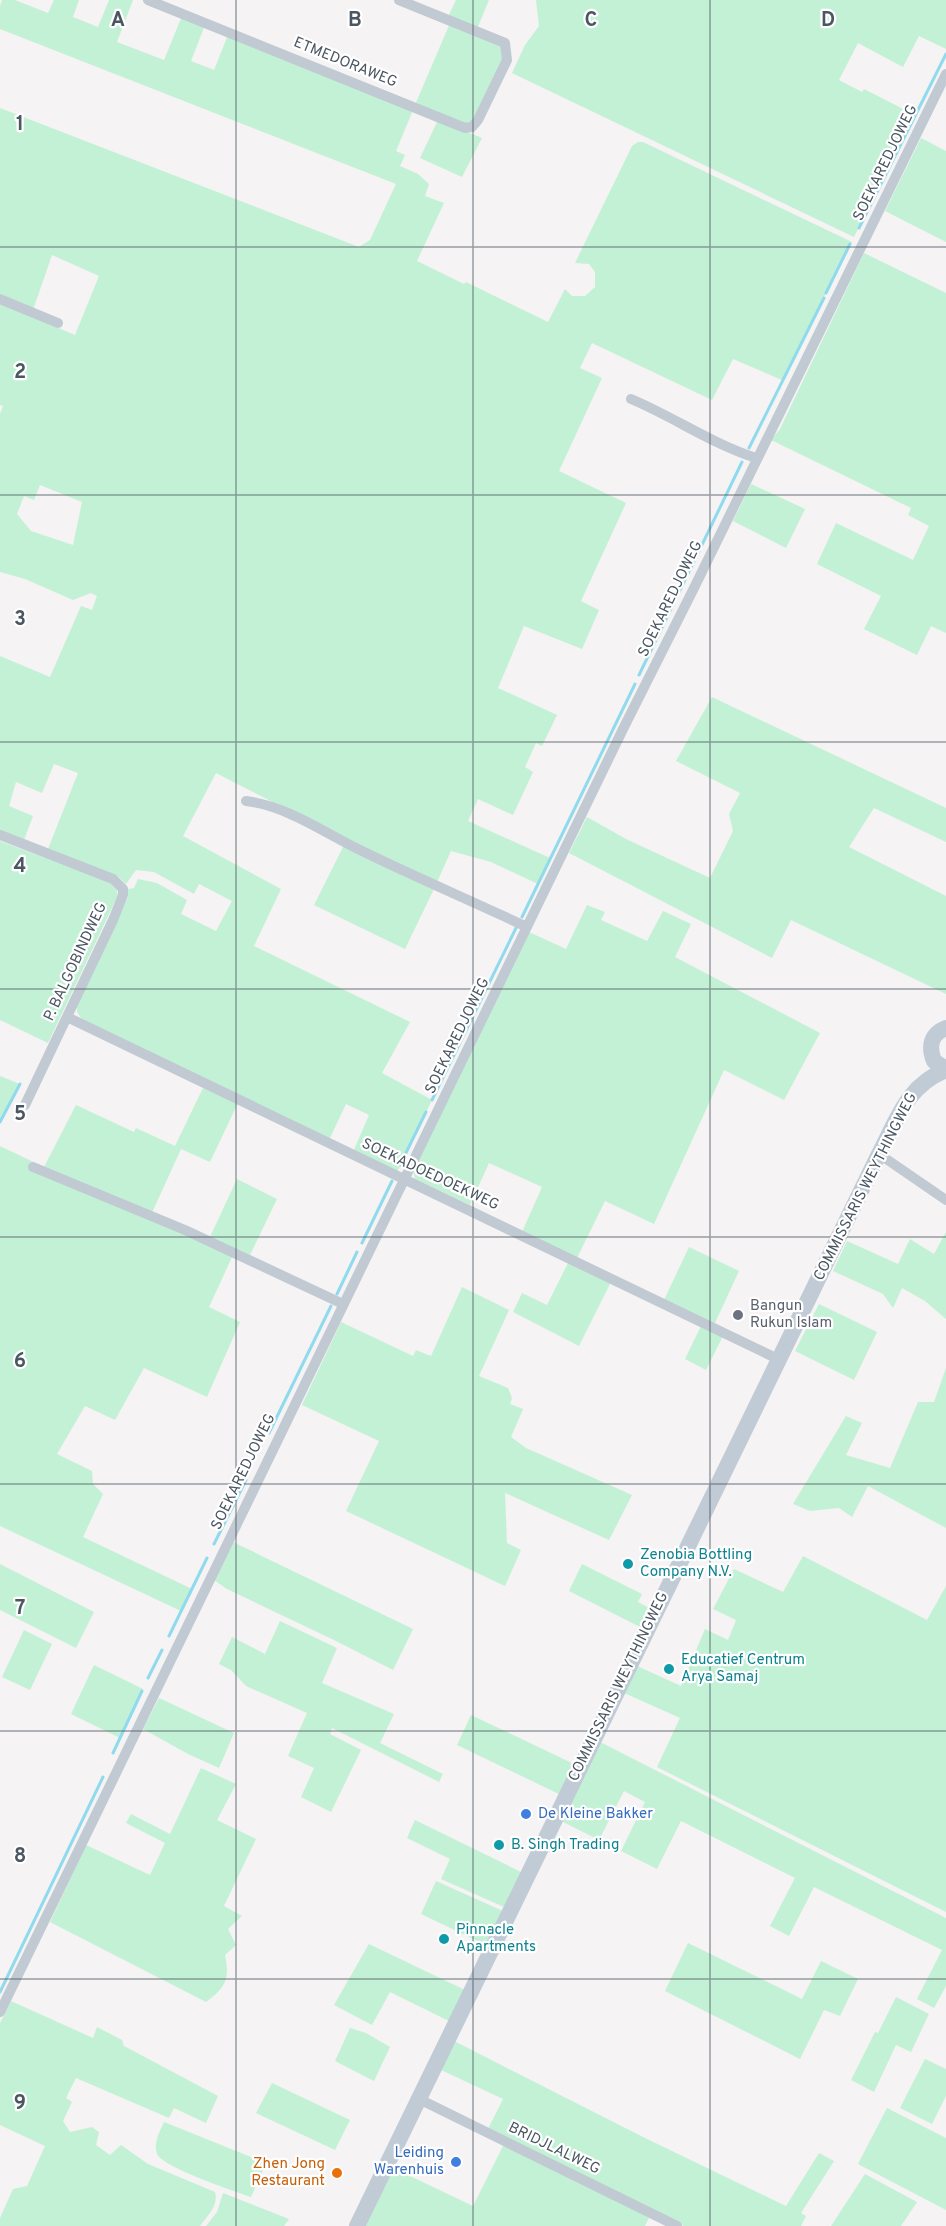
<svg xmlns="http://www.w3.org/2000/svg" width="946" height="2226" viewBox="0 0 946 2226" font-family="Overpass,sans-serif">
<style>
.green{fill:#c3f1d5;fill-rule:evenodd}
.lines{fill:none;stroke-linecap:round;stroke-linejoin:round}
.stream{stroke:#90daee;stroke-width:3}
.street{stroke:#c1cad2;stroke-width:10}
.secondary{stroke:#c1cbd6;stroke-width:16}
.grid{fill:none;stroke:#4a5661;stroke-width:1.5;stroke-opacity:0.55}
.worship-dot{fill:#6b7280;stroke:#fff;stroke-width:2}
.culture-dot{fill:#0f9aa8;stroke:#fff;stroke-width:2}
.shop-dot{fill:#3f7fe0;stroke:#fff;stroke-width:2}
.food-dot{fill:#e8710a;stroke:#fff;stroke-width:2}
.labels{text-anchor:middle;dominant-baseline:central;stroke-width:4.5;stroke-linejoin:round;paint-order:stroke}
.street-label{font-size:15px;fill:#4a5661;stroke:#fff}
.worship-label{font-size:15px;fill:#5b616d;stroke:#fff;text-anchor:start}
.culture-label{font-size:15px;fill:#0d838f;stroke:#fff;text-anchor:start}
.shop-label{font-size:15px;fill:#366cbe;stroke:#fff;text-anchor:start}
.food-label{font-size:15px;fill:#c56008;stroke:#fff;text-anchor:end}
.grid-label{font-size:20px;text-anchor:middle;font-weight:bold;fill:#4a5661;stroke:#fff;stroke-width:4.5;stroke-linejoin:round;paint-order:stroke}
</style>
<rect width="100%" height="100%" fill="#f5f3f3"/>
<path class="green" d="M 2,0 L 15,0 L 48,13 L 54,0 L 79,0 L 73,17 L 98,27 L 109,0 L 133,0 L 117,42 L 164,60 L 182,16 L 205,25 L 191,61 L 214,70 L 228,35 L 413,110 L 396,151 L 405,155 L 400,166 L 418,174 L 429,184 L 425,196 L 444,203 L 417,261 L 464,284 L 466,282 L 548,322 L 565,289 L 572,296 L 585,296 L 595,287 L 595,272 L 589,264 L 575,263 L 632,146 L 638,142 L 643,142 L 852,242 L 782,380 L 733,359 L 712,400 L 592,343 L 580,368 L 602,378 L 559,471 L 626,503 L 581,601 L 599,610 L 582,649 L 524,626 L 498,688 L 557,715 L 542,746 L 536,743 L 525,767 L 533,772 L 513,815 L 478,799 L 468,821 L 550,858 L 538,884 L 491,862 L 451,851 L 437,882 L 364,849 L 216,773 L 183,836 L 281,889 L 254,946 L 410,1022 L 382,1073 L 432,1100 L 397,1172 L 353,1152 L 369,1115 L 346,1104 L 329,1140 L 83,1021 L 77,1012 L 77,1005 L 128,897 L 128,889 L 134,888 L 138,879 L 157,883 L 187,900 L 181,914 L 216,931 L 232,901 L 199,884 L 194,894 L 154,872 L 136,870 L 126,884 L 119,877 L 48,849 L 78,773 L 54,764 L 42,793 L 16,782 L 9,806 L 33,816 L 24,840 L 0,830 L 0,656 L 50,677 L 81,606 L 92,610 L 97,596 L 91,593 L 73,600 L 25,579 L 0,572 L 0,414 L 3,406 L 0,405 L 0,303 L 75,335 L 99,276 L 52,255 L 33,310 L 0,297 L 0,108 L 359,247 L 370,240 L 396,184 L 0,29 L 0,6 ZM 40,485 L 82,502 L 73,545 L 31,531 L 17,514 L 24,496 L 34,500 Z
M 456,0 L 489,0 L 477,29 L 448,17 Z
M 536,0 L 946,0 L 946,49 L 919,36 L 903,67 L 858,43 L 839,80 L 862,92 L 864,89 L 915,115 L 854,237 L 512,73 L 525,45 L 539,26 Z
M 450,23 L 503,47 L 504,59 L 470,125 L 415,105 Z
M 438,120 L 482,138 L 462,177 L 420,158 Z
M 921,138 L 946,151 L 946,242 L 885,211 Z
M 864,253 L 946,293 L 946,633 L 931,626 L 917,655 L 864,629 L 881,596 L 817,564 L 836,523 L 913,560 L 929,526 L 908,515 L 911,508 L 771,440 L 780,429 Z
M 751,484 L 805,509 L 786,548 L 733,521 Z
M 712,697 L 946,808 L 946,842 L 874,808 L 849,847 L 946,896 L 946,994 L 791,920 L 772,958 L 569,853 L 587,817 L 626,839 L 710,878 L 733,831 L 729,814 L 740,793 L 676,761 Z
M 0,841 L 109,882 L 116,889 L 118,895 L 48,1043 L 0,1020 Z
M 344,845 L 434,889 L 405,949 L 314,905 Z
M 587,905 L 605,912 L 601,920 L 647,941 L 663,911 L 691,924 L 675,957 L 820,1033 L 784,1100 L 724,1070 L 654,1224 L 605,1201 L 577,1258 L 522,1232 L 542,1187 L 489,1163 L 470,1205 L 415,1179 L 413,1170 L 529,932 L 566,949 Z
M 0,1076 L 20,1084 L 0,1122 Z
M 203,1088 L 238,1103 L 210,1162 L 181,1149 L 150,1217 L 233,1255 L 209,1307 L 240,1322 L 207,1397 L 144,1368 L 115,1420 L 85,1406 L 57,1454 L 92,1471 L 93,1484 L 103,1494 L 83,1537 L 192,1589 L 181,1611 L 0,1526 L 0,1146 L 44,1167 L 76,1105 L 134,1132 L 136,1128 L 175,1146 Z
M 237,1179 L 277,1199 L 250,1255 L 210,1237 Z
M 946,1232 L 946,1319 L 925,1301 L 902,1288 L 893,1308 L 883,1294 L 833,1271 L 847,1241 L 898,1264 L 910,1239 L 934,1254 Z
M 689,1247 L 739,1271 L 714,1325 L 664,1300 Z
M 569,1261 L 611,1282 L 579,1346 L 513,1312 L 522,1293 L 547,1305 Z
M 462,1287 L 509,1310 L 479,1376 L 508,1388 L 512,1398 L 510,1404 L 523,1409 L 511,1437 L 526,1448 L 632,1495 L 609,1540 L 505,1493 L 507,1543 L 521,1550 L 505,1586 L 346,1511 L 379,1441 L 302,1405 L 341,1322 L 413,1356 L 416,1350 L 431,1356 Z
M 819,1304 L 877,1332 L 854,1380 L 795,1351 Z
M 701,1326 L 723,1336 L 706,1370 L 685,1359 Z
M 946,1368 L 946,1528 L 868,1486 L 852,1517 L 839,1508 L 810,1511 L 793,1504 L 846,1416 L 862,1423 L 846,1455 L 890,1468 L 918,1402 L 934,1402 Z
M 233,1542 L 413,1629 L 393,1670 L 336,1641 L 227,1589 L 214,1580 Z
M 803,1556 L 927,1620 L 946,1586 L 946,1912 L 657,1767 L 680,1718 L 622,1692 L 635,1665 L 681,1686 L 705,1629 L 728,1640 L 736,1620 L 713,1609 L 734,1569 L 783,1592 Z
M 0,1564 L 94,1612 L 76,1648 L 0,1610 Z
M 582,1564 L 642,1594 L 638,1602 L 651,1609 L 642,1628 L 569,1591 Z
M 280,1621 L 337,1648 L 322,1683 L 394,1714 L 380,1743 L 443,1774 L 439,1782 L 332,1728 L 330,1734 L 361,1750 L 331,1812 L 301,1797 L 314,1768 L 288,1756 L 307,1713 L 246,1686 L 231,1670 L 219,1664 L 232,1637 L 265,1654 Z
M 24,1630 L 52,1644 L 30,1690 L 2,1677 Z
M 94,1665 L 143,1689 L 120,1738 L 71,1714 Z
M 159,1698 L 234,1733 L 219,1768 L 188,1754 L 143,1729 Z
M 471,1715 L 576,1765 L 561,1795 L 457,1745 Z
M 602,1743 L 946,1918 L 946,1986 L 934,2008 L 917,1999 L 942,1950 L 814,1887 L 789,1936 L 770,1926 L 795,1878 L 681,1821 L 657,1869 L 621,1851 L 645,1802 L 624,1791 L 599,1840 L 563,1822 L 562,1819 L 597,1744 Z
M 201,1768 L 236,1784 L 217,1820 L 256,1839 L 224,1906 L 242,1916 L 228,1929 L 236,1945 L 225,1955 C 230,1979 226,1987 206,2002 L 50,1922 L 86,1845 L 150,1875 L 165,1843 L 126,1823 L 131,1814 L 170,1834 Z
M 415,1820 L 523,1873 L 504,1907 L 441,1879 L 450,1859 L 407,1838 Z
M 436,1881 L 505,1912 L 488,1946 L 421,1914 Z
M 688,1943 L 802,1999 L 821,1961 L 858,1979 L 840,2016 L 824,2010 L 800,2059 L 665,1991 Z
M 369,1944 L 465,1990 L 451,2022 L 390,1992 L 372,2025 L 334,2005 Z
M 896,1997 L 929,2014 L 911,2052 L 896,2045 L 874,2092 L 851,2080 L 875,2032 L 878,2033 Z
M 11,2001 L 93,2038 L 97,2027 L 122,2040 L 124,2046 L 218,2096 L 206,2123 L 174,2108 L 169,2118 L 76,2078 L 66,2098 L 72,2102 L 63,2121 L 70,2132 L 92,2127 L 99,2132 L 96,2145 L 110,2155 L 121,2145 L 148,2164 L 215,2192 C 219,2206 207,2216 200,2226 L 0,2226 L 0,2218 L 13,2189 L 27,2186 L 45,2146 L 0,2125 L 0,2023 Z
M 350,2028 L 366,2033 L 390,2047 L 374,2081 L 335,2061 Z
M 454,2041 L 641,2136 L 786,2206 L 819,2153 L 834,2161 L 801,2213 L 806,2216 L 801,2226 L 684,2226 L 488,2129 L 503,2099 L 439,2069 Z
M 925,2059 L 946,2069 L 946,2096 L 932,2124 L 900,2108 Z
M 272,2083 L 350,2120 L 335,2150 L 256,2113 Z
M 887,2108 L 946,2138 L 946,2210 L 858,2164 Z
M 164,2122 L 266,2163 L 251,2197 C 234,2191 164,2168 157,2154 C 153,2143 160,2131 164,2122 Z
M 504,2144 L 650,2216 L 645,2226 L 363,2226 L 391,2167 L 473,2206 Z
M 865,2174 L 917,2202 L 901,2226 L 831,2226 Z
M 223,2193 L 289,2219 L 284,2226 L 206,2226 L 217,2212 Z"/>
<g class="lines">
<path class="stream" d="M 859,228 L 946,54
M 826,293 L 850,244
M 749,448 L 824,298
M 639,675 L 742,462
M 522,917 L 635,684
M 432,1100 L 517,926
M 0,1122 L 20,1084
M 400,1165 L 426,1112
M 362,1243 L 392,1181
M 337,1294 L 357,1252
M 269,1433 L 331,1306
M 214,1544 L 246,1480
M 169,1636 L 207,1558
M 148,1678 L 162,1650
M 113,1753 L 142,1691
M 0,1992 L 103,1777"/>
<path class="street" d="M 148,0 L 465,128 L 472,127 L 478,120 L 507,60 L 505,43 L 399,0
M 0,299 L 58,323
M 631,399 C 674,417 712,444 756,458
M 246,801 C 287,806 323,832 360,850 C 415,877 472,901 527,927
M 0,835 L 113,879 L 123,889 L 123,895 L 113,920 L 25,1105
M 67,1017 L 780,1360
M 879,1154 L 946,1200
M 33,1167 L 185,1230 L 343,1304
M 0,2012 L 624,727 L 693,590 L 946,74
M 419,2099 L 677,2226"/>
<path class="secondary" d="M 946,1028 C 931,1034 928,1046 934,1061 L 946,1069
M 357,2226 L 879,1154 C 897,1120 907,1085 946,1070"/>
</g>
<path class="grid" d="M 236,0 L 236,2226M 473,0 L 473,2226M 710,0 L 710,2226M 0,247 L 946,247M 0,495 L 946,495M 0,742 L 946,742M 0,989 L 946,989M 0,1237 L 946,1237M 0,1484 L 946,1484M 0,1731 L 946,1731M 0,1979 L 946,1979"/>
<circle class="worship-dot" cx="738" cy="1315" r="6"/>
<g class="culture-dot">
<circle cx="628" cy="1564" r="6"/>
<circle cx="669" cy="1669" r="6"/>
<circle cx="499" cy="1845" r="6"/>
<circle cx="444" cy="1939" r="6"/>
</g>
<g class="shop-dot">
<circle cx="526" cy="1814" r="6"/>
<circle cx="456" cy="2162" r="6"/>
</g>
<circle class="food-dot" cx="337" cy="2173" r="6"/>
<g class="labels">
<g class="street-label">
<text transform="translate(345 63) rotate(22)">ETMEDORAWEG</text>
<text transform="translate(886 163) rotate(-64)">SOEKAREDJOWEG</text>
<text transform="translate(671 599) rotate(-64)">SOEKAREDJOWEG</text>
<text transform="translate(76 962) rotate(-65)">P. BALGOBINDWEG</text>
<text transform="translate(458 1036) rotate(-64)">SOEKAREDJOWEG</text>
<text transform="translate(430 1175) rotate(25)">SOEKADOEDOEKWEG</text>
<text transform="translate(866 1187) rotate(-63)">COMMISSARIS WEYTHINGWEG</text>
<text transform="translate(244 1472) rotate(-64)">SOEKAREDJOWEG</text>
<text transform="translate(619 1687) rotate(-64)">COMMISSARIS WEYTHINGWEG</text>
<text transform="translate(554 2149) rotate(26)">BRIDJLALWEG</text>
</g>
<g class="worship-label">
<text x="750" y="1306">Bangun<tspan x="750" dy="17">Rukun Islam</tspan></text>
</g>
<g class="culture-label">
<text x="640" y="1555">Zenobia Bottling<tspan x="640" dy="17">Company N.V.</tspan></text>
<text x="681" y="1660">Educatief Centrum<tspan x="681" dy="17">Arya Samaj</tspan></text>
<text x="511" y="1845">B. Singh Trading</text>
<text x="456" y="1930">Pinnacle<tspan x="456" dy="17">Apartments</tspan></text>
</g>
<g class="shop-label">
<text x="538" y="1814">De Kleine Bakker</text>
<text x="444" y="2153" text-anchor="end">Leiding<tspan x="444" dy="17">Warenhuis</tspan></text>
</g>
<g class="food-label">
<text x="325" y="2164">Zhen Jong<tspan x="325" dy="17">Restaurant</tspan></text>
</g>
</g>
<g class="grid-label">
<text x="118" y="26">A</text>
<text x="355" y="26">B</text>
<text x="591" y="26">C</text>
<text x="828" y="26">D</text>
<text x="20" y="130">1</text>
<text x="20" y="378">2</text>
<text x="20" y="625">3</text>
<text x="20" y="872">4</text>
<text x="20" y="1120">5</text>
<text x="20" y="1367">6</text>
<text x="20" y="1614">7</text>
<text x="20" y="1862">8</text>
<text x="20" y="2109">9</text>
</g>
</svg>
